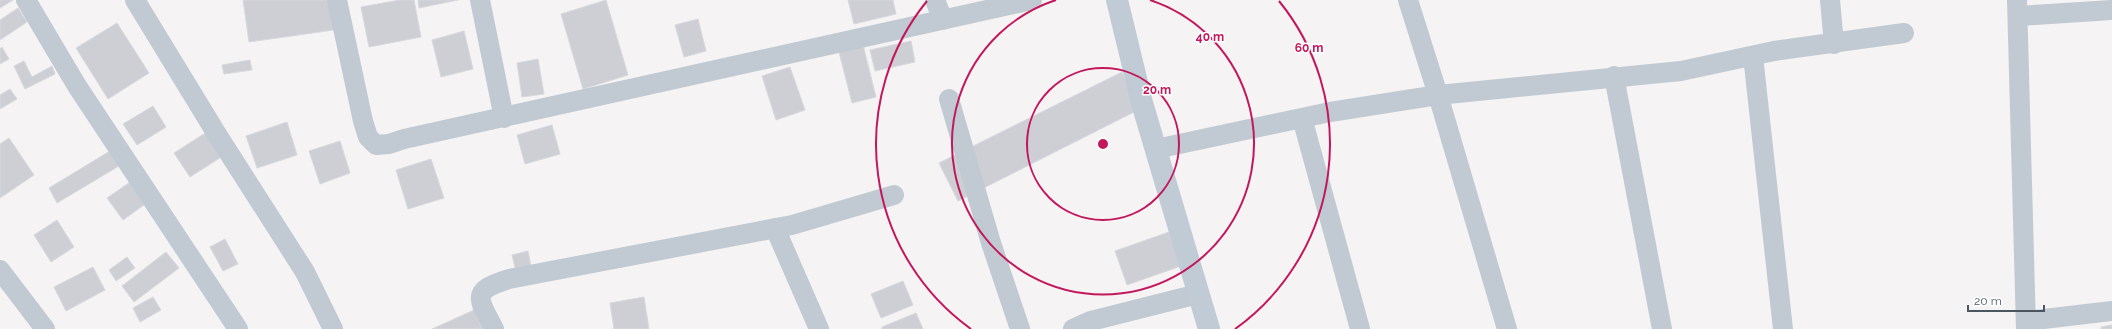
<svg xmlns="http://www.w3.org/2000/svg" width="2112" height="329" viewBox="0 0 2112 329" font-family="Raleway,sans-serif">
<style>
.building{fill:#cdcfd5;stroke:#d7d9de}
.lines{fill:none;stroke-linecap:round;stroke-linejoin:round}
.street{stroke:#c1cad2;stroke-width:20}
.secondary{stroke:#c1cbd6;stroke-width:22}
.ring{fill:none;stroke:#c2185b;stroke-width:2}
.centre{fill:#c2185b;stroke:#fff;stroke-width:2}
.ring-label{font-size:12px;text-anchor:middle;font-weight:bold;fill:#c2185b;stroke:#fff;stroke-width:3;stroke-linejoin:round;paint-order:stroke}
</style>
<rect width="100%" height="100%" fill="#f5f3f3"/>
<path class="building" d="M 0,0 L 13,0 L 0,8 Z
M 243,0 L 337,0 L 341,29 L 249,42 Z
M 400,0 L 414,0 L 421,37 L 369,47 L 361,7 Z
M 418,0 L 458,0 L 419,8 Z
M 606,0 L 628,75 L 583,89 L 561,14 Z
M 848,0 L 893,0 L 896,14 L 854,24 Z
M 18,8 L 27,22 L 0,40 L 0,20 Z
M 698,19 L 706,51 L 684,57 L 675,25 Z
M 117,23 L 149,73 L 108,99 L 76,48 Z
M 464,31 L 473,69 L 441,77 L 432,40 Z
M 911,41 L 915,62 L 875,71 L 870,50 Z
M 863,45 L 876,97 L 852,103 L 839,52 Z
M 2,47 L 9,59 L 0,64 L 0,49 Z
M 538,59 L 544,94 L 522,97 L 517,63 Z
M 250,60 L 252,70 L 224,74 L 222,65 Z
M 24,61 L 32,77 L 52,66 L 55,74 L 25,89 L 14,66 Z
M 790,67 L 805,110 L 776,120 L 762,76 Z
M 1122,72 L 1140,109 L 958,201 L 939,163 Z
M 10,89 L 17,99 L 0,109 L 0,95 Z
M 153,106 L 166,127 L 137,145 L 123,124 Z
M 287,122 L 297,155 L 257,168 L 246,136 Z
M 552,125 L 560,154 L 525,164 L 517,135 Z
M 210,130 L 226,154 L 190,177 L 174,153 Z
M 9,138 L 34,175 L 0,198 L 0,144 Z
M 340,141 L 350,173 L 320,184 L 309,151 Z
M 115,148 L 124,163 L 57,203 L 49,188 Z
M 431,159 L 444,198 L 408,209 L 396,170 Z
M 136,178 L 151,200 L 123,220 L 107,198 Z
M 57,220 L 74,247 L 51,262 L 34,235 Z
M 1169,232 L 1181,266 L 1127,285 L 1115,251 Z
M 225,239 L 238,264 L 223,271 L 210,247 Z
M 528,251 L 534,281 L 519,284 L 512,255 Z
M 166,252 L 179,268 L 134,302 L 122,286 Z
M 127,257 L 135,268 L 116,281 L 109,270 Z
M 93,267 L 105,290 L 66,311 L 54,287 Z
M 903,281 L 913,305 L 881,318 L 871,294 Z
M 153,297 L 161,310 L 140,322 L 133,308 Z
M 644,297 L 649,329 L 614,329 L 610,303 Z
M 474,310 L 482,329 L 432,329 Z
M 916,313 L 923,329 L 882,329 L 882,327 Z
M 2112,325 L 2112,329 L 2101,329 L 2101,327 Z"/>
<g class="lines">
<path class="street" d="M 26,0 L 77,86 L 238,329
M 135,0 L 218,136 L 305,272 L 333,329
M 337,0 L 363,121 L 368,137 L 376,145 L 389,144 L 404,139 L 1032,0
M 480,0 L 504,118
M 935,0 L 943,20
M 1408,0 L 1438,95 L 1507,329
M 1830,0 L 1834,44
M 2017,0 L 2026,329
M 2018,16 L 2112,10
M 1753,56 L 1783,329
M 1614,76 L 1662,329
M 949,99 L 991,243 L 1020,329
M 1302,118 L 1360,329
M 1156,149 L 1330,112 L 1438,95 L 1681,71 L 1774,51 L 1904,33
M 775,228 L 819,329
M 0,270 L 45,329
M 2027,321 L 2112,311
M 494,329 C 478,298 470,291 509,279 L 792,225 L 894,195
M 1073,329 L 1091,321 L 1198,294"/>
<path class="secondary" d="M 1117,0 L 1142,103 L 1209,329"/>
</g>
<g class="ring">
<circle cx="1103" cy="144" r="76"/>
<path d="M1150 0A151 151 0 1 1 1056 0"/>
<path d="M971 329A227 227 0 0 1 927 1M1279 1A227 227 0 0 1 1235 329"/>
</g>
<circle cx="1103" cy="144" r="6" class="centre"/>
<g class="ring-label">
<text x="1210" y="41">40 m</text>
<text x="1309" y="52">60 m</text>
<text x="1157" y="94">20 m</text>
</g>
<path d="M1968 305v6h76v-6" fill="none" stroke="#4a5661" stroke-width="2"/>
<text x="1974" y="305" font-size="12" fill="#4a5661" stroke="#ffffff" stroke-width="3" paint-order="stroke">20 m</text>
</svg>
